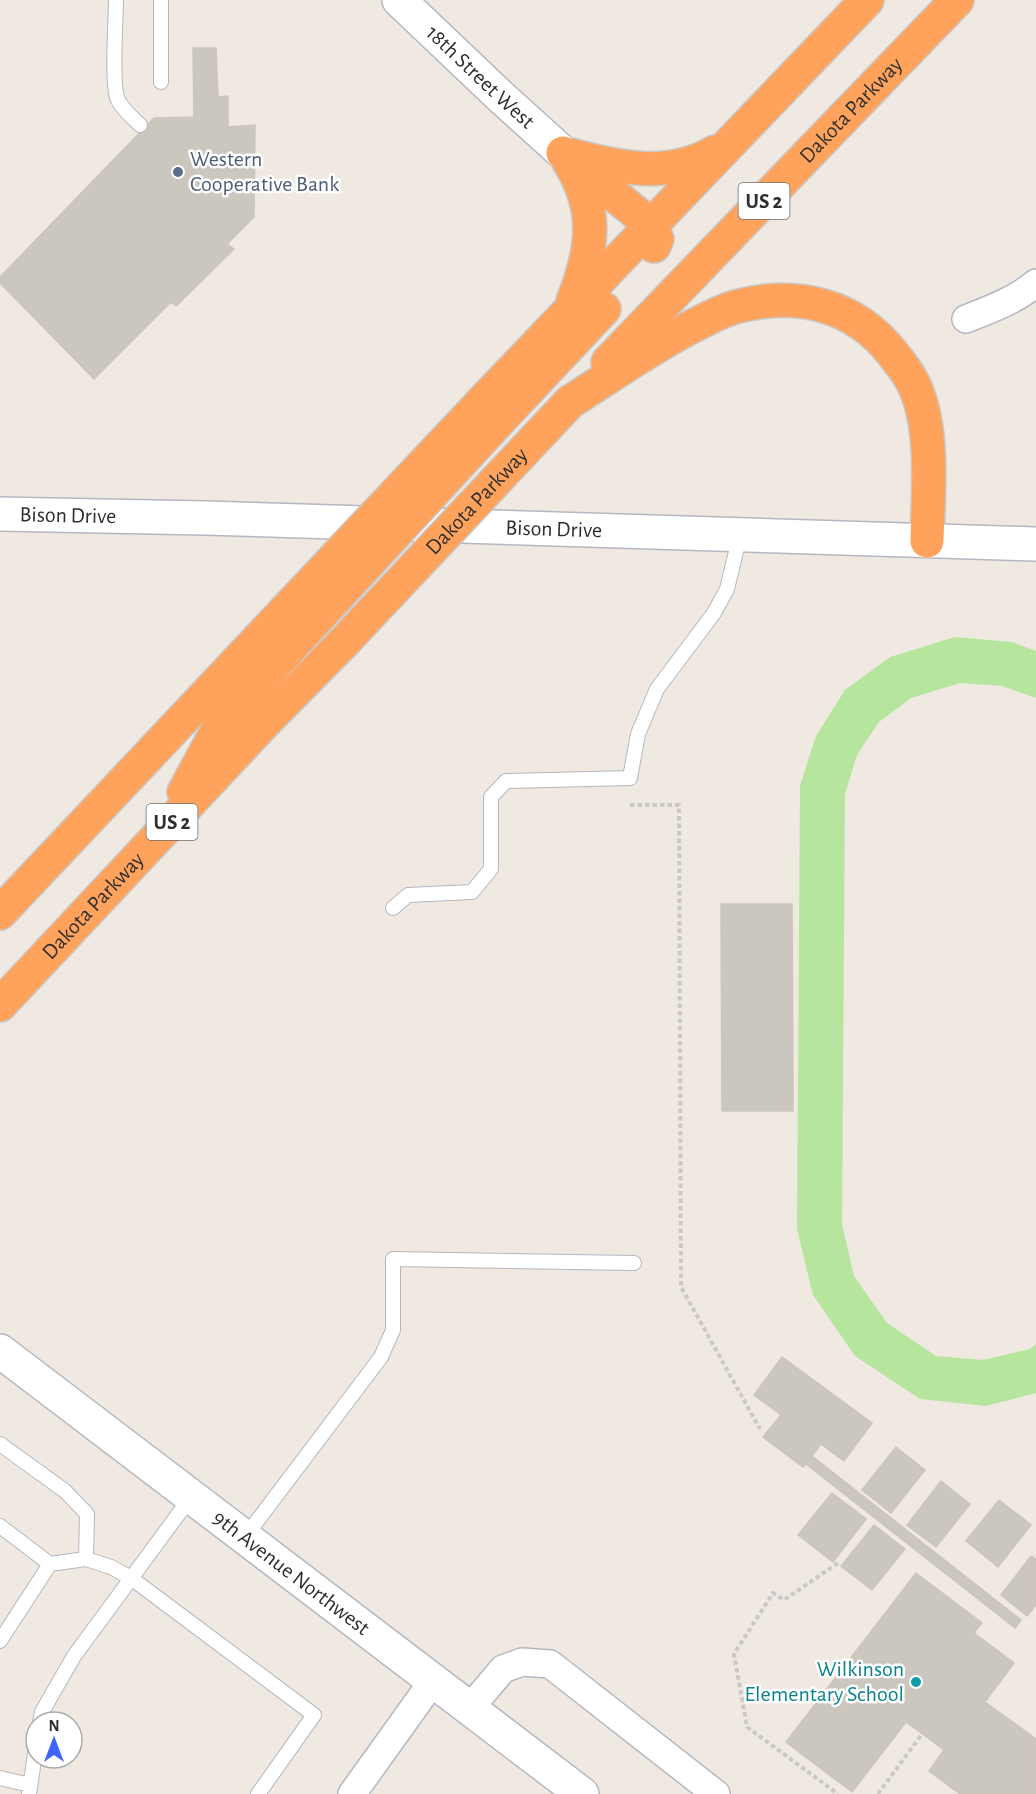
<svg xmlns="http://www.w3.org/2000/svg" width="1036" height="1794" viewBox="0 0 1036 1794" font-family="'Alegreya Sans',sans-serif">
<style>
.green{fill:#b6e59e}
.building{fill:#cbc7bf;stroke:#cbc5ba;stroke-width:1.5}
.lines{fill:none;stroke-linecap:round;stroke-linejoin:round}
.lane-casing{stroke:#b4b7c1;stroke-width:16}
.street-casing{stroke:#b4b7c1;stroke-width:30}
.secondary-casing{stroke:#b4b7c1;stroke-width:36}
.highway-casing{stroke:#c9c9c9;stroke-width:36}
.path{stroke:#c9c9c9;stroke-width:4;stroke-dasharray:4.5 3;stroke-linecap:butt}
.lane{stroke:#fff;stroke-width:14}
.street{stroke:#fff;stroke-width:27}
.secondary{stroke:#fff;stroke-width:33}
.highway{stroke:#ffa35c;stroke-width:33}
.highway-bridge-casing{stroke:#c9c9c9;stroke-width:36;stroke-linecap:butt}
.highway-bridge{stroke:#ffa35c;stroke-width:33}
.service-dot{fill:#5c6f8a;stroke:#fff;stroke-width:2}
.culture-dot{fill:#0f9aa8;stroke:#fff;stroke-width:2}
.labels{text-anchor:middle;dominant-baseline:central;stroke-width:5;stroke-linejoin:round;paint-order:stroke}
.shield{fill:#fff;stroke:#6d6d6d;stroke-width:1.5}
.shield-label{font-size:21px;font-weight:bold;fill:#2e2e2e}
.street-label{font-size:22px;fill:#2e2e2e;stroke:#fff}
.service-label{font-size:22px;fill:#4e5e75;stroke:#fff;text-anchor:start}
.culture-label{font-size:22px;fill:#0d838f;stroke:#fff;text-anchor:end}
</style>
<rect width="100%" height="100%" fill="#efe9e1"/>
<path class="green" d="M 955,637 L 1012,642 L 1036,651 L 1036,698 L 1002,686 L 960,683 L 911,698 L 879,722 L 857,755 L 845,794 L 842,1224 L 854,1276 L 887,1323 L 936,1356 L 983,1360 L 1030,1349 L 1036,1344 L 1036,1393 L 986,1406 L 920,1399 L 855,1356 L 813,1295 L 797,1229 L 800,786 L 816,736 L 845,690 L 890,657 Z"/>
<path class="building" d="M 193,48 L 216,48 L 218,97 L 228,96 L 228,127 L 255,125 L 254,217 L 227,244 L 234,249 L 176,306 L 171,302 L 94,379 L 0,283 L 0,277 L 154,118 L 194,117 Z
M 721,904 L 792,904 L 793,1111 L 722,1111 Z
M 782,1357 L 872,1423 L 844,1461 L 821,1444 L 812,1456 L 1021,1620 L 1015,1628 L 806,1464 L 803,1467 L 763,1437 L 781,1415 L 754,1395 Z
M 896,1447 L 925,1470 L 891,1513 L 862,1490 Z
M 941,1481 L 970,1504 L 936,1547 L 907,1525 Z
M 832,1493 L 866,1519 L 833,1562 L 798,1535 Z
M 999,1500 L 1031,1525 L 998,1567 L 966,1541 Z
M 874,1525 L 905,1549 L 872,1590 L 841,1566 Z
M 1031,1556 L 1036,1559 L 1036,1605 L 1027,1616 L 1001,1595 Z
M 916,1573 L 982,1623 L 974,1633 L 1014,1663 L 985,1702 L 1036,1739 L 1036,1794 L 960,1794 L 929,1771 L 944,1750 L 906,1722 L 852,1792 L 786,1742 Z"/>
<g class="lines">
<defs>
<path id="lane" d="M 116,0 C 116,20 111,85 118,100 C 123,110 132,117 140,125
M 161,0 L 161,82
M 393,908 L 408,895 L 472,892 L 491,869 L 491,797 L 506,781 L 630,778 L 638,734 L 657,689 L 714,613 L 727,589 L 740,535
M 0,1444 L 65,1491 L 87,1514 L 86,1559
M 0,1526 L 50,1564
M 245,1537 L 381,1357 L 393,1330 L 393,1259 L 634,1263
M 0,1641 L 50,1564 L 86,1559 L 111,1567 L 131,1578 L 314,1715 L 258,1794
M 40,1722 L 42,1712 L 74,1656 L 191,1497
M 0,1778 L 30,1785
M 29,1794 L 36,1747"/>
<path id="street" d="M 966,319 C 991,309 1016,300 1036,283
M 469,1709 L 503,1669 L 522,1662 L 550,1664 L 716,1794
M 352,1794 L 433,1681"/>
<g id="secondary">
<path id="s1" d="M 399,0 L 501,97 L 563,153"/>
<path id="s2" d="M 0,514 L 205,518 L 1036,544"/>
<path id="s3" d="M 0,1351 L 582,1794"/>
</g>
<g id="highway">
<path d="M 563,153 L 651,225 L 657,239 L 654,246"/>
<path d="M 570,155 C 619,168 669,179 715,152"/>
<path d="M 569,162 C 599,209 593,251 573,301"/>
<path id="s4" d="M 608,362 L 957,0"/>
<path d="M 483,401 L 867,0"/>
<path d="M 570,402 C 609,377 648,350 689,328 C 705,320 722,310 739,306 C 798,291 855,305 893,354 C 902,365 912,378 917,392 C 934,435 928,496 927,541"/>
<path d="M 496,424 L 604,309"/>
<path d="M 184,792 L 222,722 L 289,649"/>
<path d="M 0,913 L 266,631"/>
<path id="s5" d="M 0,1005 L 266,721 L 345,641"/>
</g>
</defs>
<use href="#lane" class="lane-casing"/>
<use href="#street" class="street-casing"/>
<use href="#secondary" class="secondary-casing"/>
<use href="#highway" class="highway-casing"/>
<path class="path" d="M 630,805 L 679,805 L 681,1287 L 760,1429
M 838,1563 L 784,1600 L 773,1593 L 734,1654 L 747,1727 L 838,1794
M 878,1794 L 922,1734"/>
<use href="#lane" class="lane"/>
<use href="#street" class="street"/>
<use href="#secondary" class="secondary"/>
<use href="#highway" class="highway"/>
<defs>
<g id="highway-bridge">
<path d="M 266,631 L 483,401"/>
<path id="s6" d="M 345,641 L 570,402"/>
<path d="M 289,649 L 496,424"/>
</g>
</defs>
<use href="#highway-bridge" class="highway-bridge-casing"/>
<use href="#highway-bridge" class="highway-bridge"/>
</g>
<circle class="service-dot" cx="178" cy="172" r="6"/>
<circle class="culture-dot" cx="916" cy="1682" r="6"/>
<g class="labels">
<g class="shield">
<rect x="738.5" y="183" width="51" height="36" rx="4.5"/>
<rect x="146.5" y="804" width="51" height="36" rx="4.5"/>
</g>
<g class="shield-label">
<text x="764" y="201">US 2</text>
<text x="172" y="822">US 2</text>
</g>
<g class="street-label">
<text stroke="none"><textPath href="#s1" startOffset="112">18th Street West</textPath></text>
<text stroke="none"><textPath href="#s4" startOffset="350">Dakota Parkway</textPath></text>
<text stroke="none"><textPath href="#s6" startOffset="192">Dakota Parkway</textPath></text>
<text stroke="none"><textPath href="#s2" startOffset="68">Bison Drive</textPath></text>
<text stroke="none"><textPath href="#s2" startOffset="554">Bison Drive</textPath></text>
<text stroke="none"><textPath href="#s5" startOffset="136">Dakota Parkway</textPath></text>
<text stroke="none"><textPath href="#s3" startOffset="366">9th Avenue Northwest</textPath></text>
</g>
<g class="service-label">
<text x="190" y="159">Western<tspan x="190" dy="25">Cooperative Bank</tspan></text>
</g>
<g class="culture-label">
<text x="904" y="1669">Wilkinson<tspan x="904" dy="25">Elementary School</tspan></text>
</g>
</g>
<g transform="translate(54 1740)"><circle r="28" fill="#ffffff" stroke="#ababab" stroke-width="1.5"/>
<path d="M0-4.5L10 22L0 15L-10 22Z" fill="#4264fb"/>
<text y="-9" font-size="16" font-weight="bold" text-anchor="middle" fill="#2e2e2e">N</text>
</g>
</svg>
